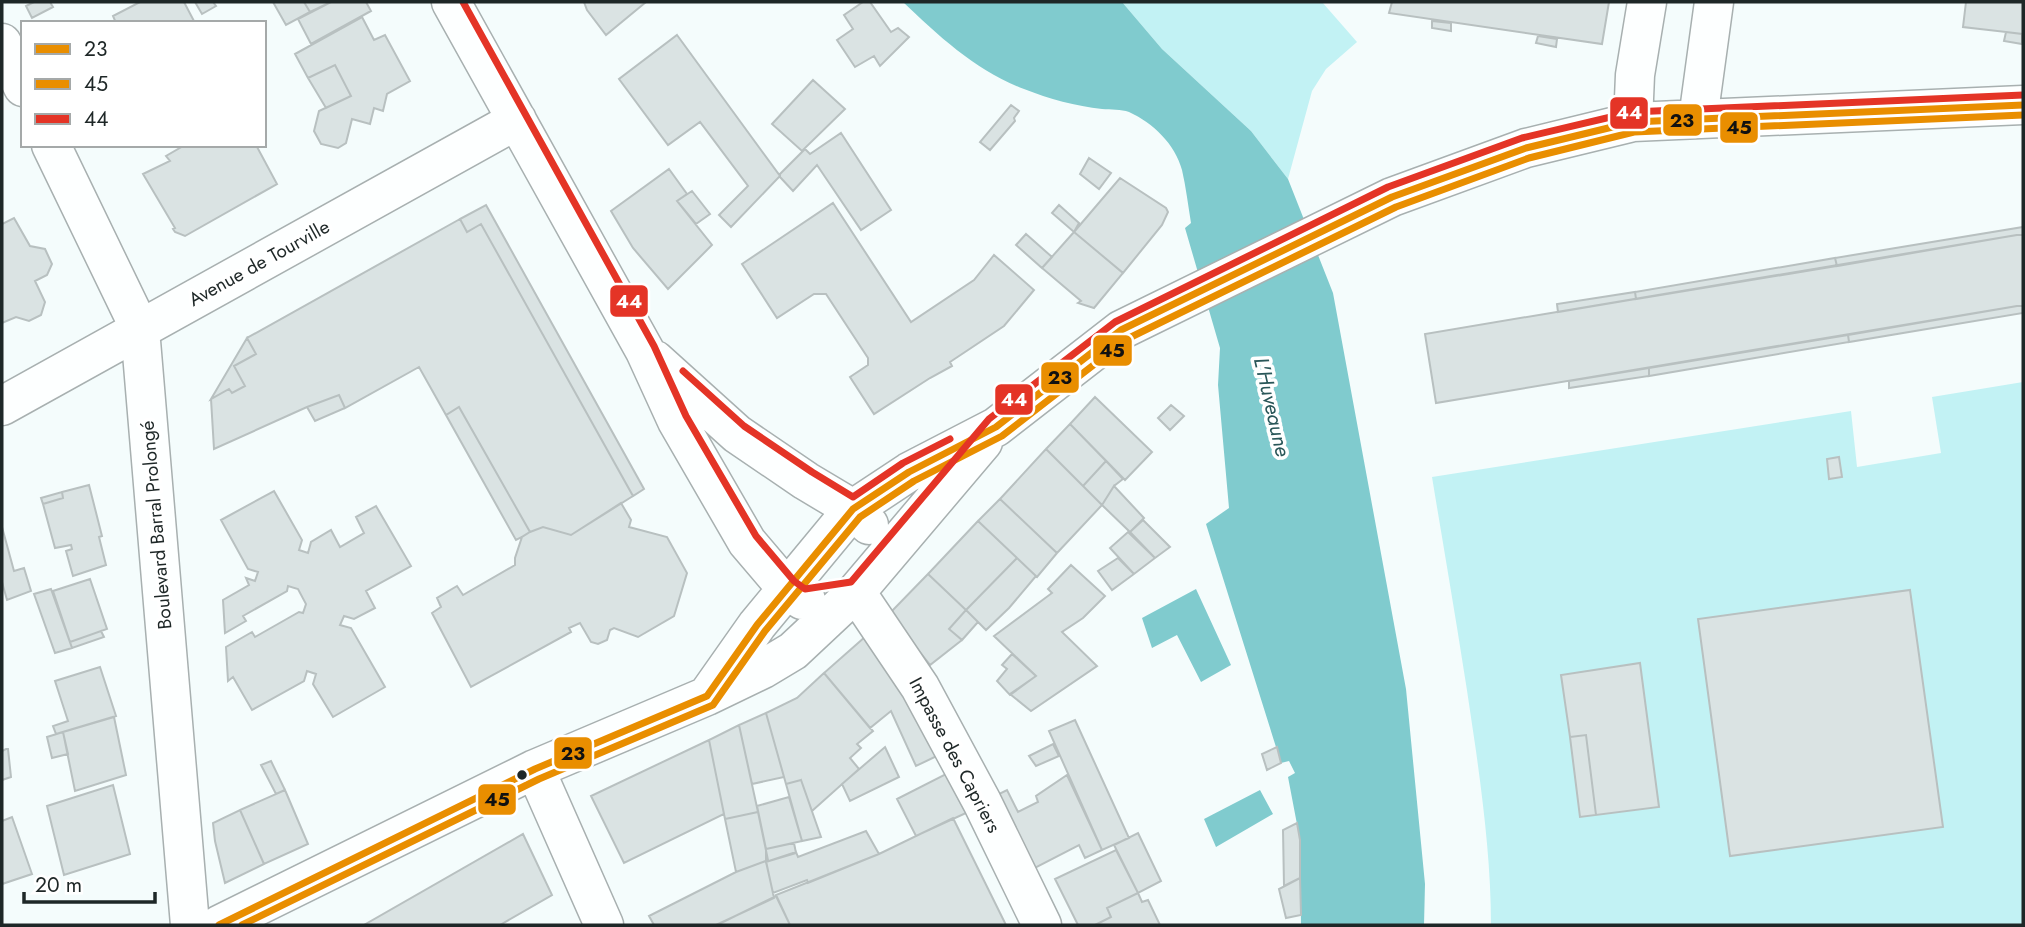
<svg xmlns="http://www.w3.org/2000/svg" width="2025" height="927" viewBox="0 0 2025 927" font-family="Jost,sans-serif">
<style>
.green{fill:#c2f2f4}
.water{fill:#80cbce}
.building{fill:#dae3e3;stroke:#b8c0c0;stroke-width:2}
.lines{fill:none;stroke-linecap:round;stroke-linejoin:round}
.minor-casing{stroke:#a8b0b0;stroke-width:41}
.minor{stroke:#fdffff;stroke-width:38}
.bus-1-casing{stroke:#fff;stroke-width:12}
.bus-2-casing{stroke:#fff;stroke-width:12}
.bus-3-casing{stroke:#fff;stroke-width:12}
.bus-1{stroke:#e98e00;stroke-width:7}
.bus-2{stroke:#e98e00;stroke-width:7}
.bus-3{stroke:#e43426;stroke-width:7}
.bus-dot{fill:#1e2727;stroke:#fff;stroke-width:2.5}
.labels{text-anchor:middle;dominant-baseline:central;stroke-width:7;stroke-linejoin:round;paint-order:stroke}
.street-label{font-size:19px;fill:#1e2727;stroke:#fff}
.water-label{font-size:21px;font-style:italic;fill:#295658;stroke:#fff}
.line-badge{stroke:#fff;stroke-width:2.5}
.badge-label{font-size:19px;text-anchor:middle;font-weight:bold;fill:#fff}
.pale-badge-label{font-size:19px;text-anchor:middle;font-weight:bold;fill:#111}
</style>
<rect width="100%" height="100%" fill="#f4fcfc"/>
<path class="green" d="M 1122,2 L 1322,2 L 1357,42 L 1326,69 L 1312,91 L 1288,179 L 1251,131 L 1162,49 Z
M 2023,382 L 2023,925 L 1491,925 C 1491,867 1484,809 1476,751 C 1463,659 1447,568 1432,477 L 1851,411 L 1857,467 L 1941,453 L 1932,397 Z"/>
<path class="water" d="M 903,2 L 1122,2 L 1162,49 L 1251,131 L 1288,179 L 1333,293 L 1406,689 L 1425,884 L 1424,925 L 1301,925 L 1300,840 L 1288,777 L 1295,773 L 1289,761 L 1281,763 L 1206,524 L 1229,508 L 1218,385 L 1220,348 L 1185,228 L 1191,223 C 1188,205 1186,187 1182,170 C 1175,144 1153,123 1129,112 C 1121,109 1111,110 1102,109 C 1076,106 1049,99 1024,89 C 976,71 940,37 903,2 Z
M 1196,589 L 1231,665 L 1201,682 L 1177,635 L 1152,648 L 1142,618 Z
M 1260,790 L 1273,814 L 1216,847 L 1204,819 Z"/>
<path class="building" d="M 34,2 L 50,2 L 53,7 L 32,18 L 26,6 Z
M 140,2 L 184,2 L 195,23 L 116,23 L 113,16 Z
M 195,2 L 213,2 L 216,6 L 202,14 Z
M 273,2 L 304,2 L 310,12 L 286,25 Z
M 304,2 L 331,2 L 310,12 Z
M 331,2 L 366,2 L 371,11 L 311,44 L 298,19 Z
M 584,2 L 646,2 L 606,35 L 587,10 Z
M 863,2 L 870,2 L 891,32 L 898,28 L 909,37 L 880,66 L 874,56 L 855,67 L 837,40 L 853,29 L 844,15 Z
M 1392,2 L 1609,2 L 1602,44 L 1389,13 Z
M 1966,2 L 2023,2 L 2023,34 L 1963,27 Z
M 362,17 L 374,40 L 385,35 L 410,81 L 387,94 L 383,111 L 374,108 L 370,124 L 352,119 L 346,143 L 338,148 L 321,144 L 314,131 L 319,111 L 351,96 L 335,65 L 308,78 L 295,54 Z
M 1432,21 L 1451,23 L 1451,31 L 1432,28 Z
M 2006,32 L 2022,34 L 2022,44 L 2004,41 Z
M 677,35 L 780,176 L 731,227 L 719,215 L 748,186 L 700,122 L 668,145 L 619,79 Z
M 1538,36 L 1557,39 L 1556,47 L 1536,43 Z
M 335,65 L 351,96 L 326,108 L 308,78 Z
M 813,80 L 845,109 L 802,151 L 772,124 Z
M 1011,105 L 1019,111 L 1014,118 L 1015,121 L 990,150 L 980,142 Z
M 841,133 L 891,210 L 861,230 L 817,165 L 793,191 L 780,177 L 780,174 L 805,149 L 810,154 Z
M 185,145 L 256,145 L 277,184 L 185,236 L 175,232 L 173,229 L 175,228 L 143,174 L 170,161 L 166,156 Z
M 1089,158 L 1111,173 L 1099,189 L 1080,174 Z
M 669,169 L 687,194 L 677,201 L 712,245 L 668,289 L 633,248 L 611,211 Z
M 1120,178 L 1166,208 L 1168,212 L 1162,225 L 1123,273 L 1074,232 Z
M 692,191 L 710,214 L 696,224 L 677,201 Z
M 833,203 L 911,322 L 974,280 L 994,255 L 1034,290 L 1004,326 L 950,362 L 952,366 L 930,378 L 874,414 L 850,377 L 868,365 L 868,358 L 826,294 L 814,294 L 777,318 L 742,264 Z
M 486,205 L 644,489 L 633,496 L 481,224 L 467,232 L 460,219 Z
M 1059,205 L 1079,223 L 1074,232 L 1052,213 Z
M 14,218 L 30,246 L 45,249 L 52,264 L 47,275 L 35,281 L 45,302 L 41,315 L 29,321 L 16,317 L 2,323 L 2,224 Z
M 460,219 L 467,232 L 481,224 L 633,496 L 571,535 L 543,527 L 530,532 L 459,407 L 446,415 L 419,367 L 345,408 L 339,395 L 307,407 L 214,449 L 211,399 L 229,389 L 232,393 L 245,386 L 234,366 L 256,354 L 247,338 Z
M 2023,227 L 2023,234 L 1837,266 L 1835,258 Z
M 1074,232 L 1123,273 L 1094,308 L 1078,303 L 1081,301 L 1042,268 Z
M 1026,234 L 1052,257 L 1042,268 L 1016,245 Z
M 2023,234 L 2023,305 L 1436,403 L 1425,334 Z
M 1835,258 L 1837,266 L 1636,299 L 1635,292 Z
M 1635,292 L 1636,299 L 1558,312 L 1557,304 Z
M 2023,305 L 2023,313 L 1849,342 L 1848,335 Z
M 1848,335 L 1849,342 L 1649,376 L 1649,368 Z
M 247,338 L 256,354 L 234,366 L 245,386 L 232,393 L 229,389 L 211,399 Z
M 1649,368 L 1649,376 L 1569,388 L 1569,381 Z
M 339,395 L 345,408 L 315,421 L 307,407 Z
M 1095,397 L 1152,452 L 1125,480 L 1070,424 Z
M 1171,405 L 1184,416 L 1170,430 L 1158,418 Z
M 459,407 L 530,532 L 522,537 L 516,540 L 446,415 Z
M 1070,424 L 1106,461 L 1083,486 L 1046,449 Z
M 1046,449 L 1102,505 L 1057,553 L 1000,499 Z
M 1839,457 L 1842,477 L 1829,479 L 1827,459 Z
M 1106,461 L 1123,479 L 1114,486 L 1102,505 L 1083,486 Z
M 89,485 L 102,536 L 99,537 L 106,565 L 73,576 L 66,551 L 72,549 L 71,545 L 55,548 L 43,504 L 63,498 L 62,492 Z
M 1114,486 L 1144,518 L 1130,532 L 1102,505 Z
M 274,491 L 302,540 L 299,550 L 308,553 L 311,542 L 331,530 L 340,547 L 364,533 L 356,517 L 376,506 L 411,566 L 366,591 L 375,608 L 354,619 L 344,616 L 340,625 L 351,628 L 385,687 L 333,717 L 313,684 L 316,674 L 307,671 L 304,681 L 252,710 L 233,677 L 228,681 L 226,647 L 252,632 L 255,637 L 299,612 L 303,613 L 306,604 L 298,589 L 288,586 L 287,591 L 243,616 L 246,621 L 225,633 L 223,600 L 249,585 L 246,578 L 255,581 L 258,572 L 248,569 L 221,520 Z
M 62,492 L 63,498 L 43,504 L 41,498 Z
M 1000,499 L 1057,553 L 1037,577 L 978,521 Z
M 621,503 L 631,520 L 629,527 L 667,537 L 687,573 L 674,616 L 638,637 L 614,628 L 610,630 L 607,640 L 598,644 L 591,642 L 580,623 L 569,628 L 571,632 L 471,687 L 432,613 L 441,607 L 437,598 L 457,586 L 463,595 L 515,565 L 515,558 L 522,537 L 530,532 L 543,527 L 571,535 Z
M 1143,520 L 1170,547 L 1155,558 L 1130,532 Z
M 978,521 L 1017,558 L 966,610 L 928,574 Z
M 2,527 L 14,571 L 24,568 L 31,591 L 7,600 L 2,582 Z
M 1128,532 L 1155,558 L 1134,574 L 1110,548 Z
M 1017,558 L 1036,576 L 1009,608 L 986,630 L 966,610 Z
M 1118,558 L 1134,574 L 1112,590 L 1098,571 Z
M 1071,565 L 1105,596 L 1083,618 L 1062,632 L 1097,666 L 1031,711 L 1010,694 L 1036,676 L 994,636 L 1052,593 L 1048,589 Z
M 928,574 L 966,610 L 949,629 L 962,640 L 930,665 L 889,614 Z
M 90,579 L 107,629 L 70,642 L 53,591 Z
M 51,589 L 72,648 L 55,653 L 34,594 Z
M 1910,590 L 1943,827 L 1730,856 L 1698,619 Z
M 966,610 L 978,622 L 962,640 L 949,629 Z
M 101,631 L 104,637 L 72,648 L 70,642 Z
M 866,636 L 943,753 L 916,766 L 891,711 L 870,728 L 824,673 Z
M 1012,654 L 1036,676 L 1010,695 L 997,681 L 1007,669 L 1002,665 Z
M 1640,663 L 1659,807 L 1596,815 L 1586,735 L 1570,737 L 1561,675 Z
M 100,667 L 116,716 L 56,734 L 53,726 L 68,721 L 55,681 Z
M 824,673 L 873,731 L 857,744 L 861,748 L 850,758 L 859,769 L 812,811 L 801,780 L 786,784 L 766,713 L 797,698 Z
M 766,713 L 784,777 L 752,784 L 739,725 Z
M 114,717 L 126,775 L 75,791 L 63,732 Z
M 1075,720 L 1129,838 L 1102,850 L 1049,731 Z
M 739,725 L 758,812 L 725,819 L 709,740 Z
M 63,732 L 68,754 L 52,758 L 47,737 Z
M 1586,735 L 1596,815 L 1580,817 L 1570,737 Z
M 709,740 L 724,814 L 624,863 L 591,796 Z
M 1053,744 L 1059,756 L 1036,766 L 1029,756 Z
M 885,747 L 899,777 L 850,801 L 842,784 Z
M 1277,747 L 1281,763 L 1267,770 L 1262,754 Z
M 6,749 L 8,749 L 11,777 L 2,780 L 2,751 Z
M 271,761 L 285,790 L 276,794 L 261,765 Z
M 946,774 L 966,813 L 916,836 L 897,799 Z
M 1067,775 L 1102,850 L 1085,858 L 1079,845 L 1029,871 L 989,799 L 1007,790 L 1018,812 L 1038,802 L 1036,796 Z
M 801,780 L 821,837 L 802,841 L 786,784 Z
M 113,785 L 130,854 L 64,875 L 47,806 Z
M 285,790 L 308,844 L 264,864 L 240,810 Z
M 789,797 L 802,841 L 766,849 L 757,806 Z
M 240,810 L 264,864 L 225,883 L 215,841 L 213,823 Z
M 758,812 L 768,860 L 736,872 L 725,819 Z
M 12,817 L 32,874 L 2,884 L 2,821 Z
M 953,818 L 1006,925 L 790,925 L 776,895 L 879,854 Z
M 1297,823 L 1300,840 L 1300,878 L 1284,886 L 1283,830 Z
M 866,831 L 879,854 L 808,883 L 807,880 L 773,893 L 766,862 L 796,852 L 798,857 Z
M 1138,833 L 1161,881 L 1138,893 L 1114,845 Z
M 523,834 L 552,895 L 500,925 L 364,925 Z
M 794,843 L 796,853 L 766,862 L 766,849 Z
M 1116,850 L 1138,893 L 1107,908 L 1111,917 L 1095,925 L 1078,925 L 1055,879 Z
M 766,861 L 774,898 L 716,925 L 654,925 L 649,916 L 736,872 Z
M 1300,878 L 1301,915 L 1286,918 L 1279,889 Z
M 1138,893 L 1142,902 L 1148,900 L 1160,925 L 1095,925 L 1111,917 L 1107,908 Z
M 776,896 L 790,925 L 717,925 Z"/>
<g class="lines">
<defs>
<path id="minor" d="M 451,2 L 645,351 L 677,421 L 747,542 L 787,589 L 802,600 L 806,600
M 2,43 L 23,87
M 1698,119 L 1714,2
M 1633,122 L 1635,75 L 1647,2
M 51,145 L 140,329 L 190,925
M 655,360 L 737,434 L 806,481 L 853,509 L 869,525
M 2,406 L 517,120
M 856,592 L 920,687 L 982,802 L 1042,925
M 707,696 L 757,625 L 853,509 L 909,472 L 996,427 L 1121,330 L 1392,197 L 1526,148 L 1633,122 L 2023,105
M 535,769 L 604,925
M 219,925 L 535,769 L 707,696 L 763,669 L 793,651 L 856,592 L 983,442"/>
</defs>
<use href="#minor" class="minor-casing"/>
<use href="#minor" class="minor"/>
<defs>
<path id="bus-1" d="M 219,925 L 535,769 L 707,696 L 757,625 L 853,509 L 909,472 L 996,427 L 1121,330 L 1392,197 L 1526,148 L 1633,122 L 2023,105"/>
<path id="bus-2" d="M 242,925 L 539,779 L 713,705 L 765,631 L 860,517 L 914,481 L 1002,436 L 1127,339 L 1396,207 L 1529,158 L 1634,132 L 2023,115"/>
<path id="bus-3" d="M 463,2 L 654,346 L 686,416 L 756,536 L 794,581 L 805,589 L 851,582 L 989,419 L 1115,322 L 1388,187 L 1522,138 L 1632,112 L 2023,95
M 683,371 L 744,426 L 812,472 L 853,497 L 903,463 L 950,439"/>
</defs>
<use href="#bus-1" class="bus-1-casing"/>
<use href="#bus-2" class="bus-2-casing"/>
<use href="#bus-3" class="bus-3-casing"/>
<use href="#bus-1" class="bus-1"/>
<use href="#bus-2" class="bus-2"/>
<use href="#bus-3" class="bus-3"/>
</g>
<circle class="bus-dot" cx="522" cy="775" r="6"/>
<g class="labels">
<g class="street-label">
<text transform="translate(259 263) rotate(-29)">Avenue de Tourville</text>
<text transform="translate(156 525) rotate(-95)">Boulevard Barral Prolongé</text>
<text transform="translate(955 755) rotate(62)">Impasse des Capriers</text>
</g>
<g class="water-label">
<text transform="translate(1272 407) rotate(77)">L'Huveaune</text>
</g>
</g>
<g class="line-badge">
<rect x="1609" y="96" width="40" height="34" rx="7" fill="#e43426"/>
<rect x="1662" y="103" width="41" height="34" rx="7" fill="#e98e00"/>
<rect x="1719" y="111" width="40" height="33" rx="7" fill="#e98e00"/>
<rect x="609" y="284" width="40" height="34" rx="7" fill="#e43426"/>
<rect x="1092" y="334" width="41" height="33" rx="7" fill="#e98e00"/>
<rect x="1040" y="361" width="40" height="33" rx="7" fill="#e98e00"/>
<rect x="994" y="383" width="40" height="33" rx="7" fill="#e43426"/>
<rect x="553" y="736" width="40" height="34" rx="7" fill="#e98e00"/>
<rect x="477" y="783" width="40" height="33" rx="7" fill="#e98e00"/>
</g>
<g class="badge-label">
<text x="1629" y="119">44</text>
<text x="629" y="308">44</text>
<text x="1014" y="406">44</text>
</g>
<g class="pale-badge-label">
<text x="1682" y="127">23</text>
<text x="1739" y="134">45</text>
<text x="1112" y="357">45</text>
<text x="1060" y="384">23</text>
<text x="573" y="760">23</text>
<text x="497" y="806">45</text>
</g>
<rect width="2025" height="927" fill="none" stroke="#1e2727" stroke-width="7"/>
<rect x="21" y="21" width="245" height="126" fill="#ffffff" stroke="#a5a9a9" stroke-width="2"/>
<rect x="35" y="44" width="35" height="10" fill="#e98e00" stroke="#a5a9a9" stroke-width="2"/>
<text x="84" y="56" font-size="21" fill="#1e2727">23</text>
<rect x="35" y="79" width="35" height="10" fill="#e98e00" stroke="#a5a9a9" stroke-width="2"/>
<text x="84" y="91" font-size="21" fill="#1e2727">45</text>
<rect x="35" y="114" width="35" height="10" fill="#e43426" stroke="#a5a9a9" stroke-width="2"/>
<text x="84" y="126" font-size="21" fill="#1e2727">44</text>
<path d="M24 892v10h131v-10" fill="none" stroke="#1e2727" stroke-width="3.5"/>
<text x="35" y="892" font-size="21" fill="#1e2727" stroke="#ffffff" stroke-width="5" paint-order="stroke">20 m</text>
</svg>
